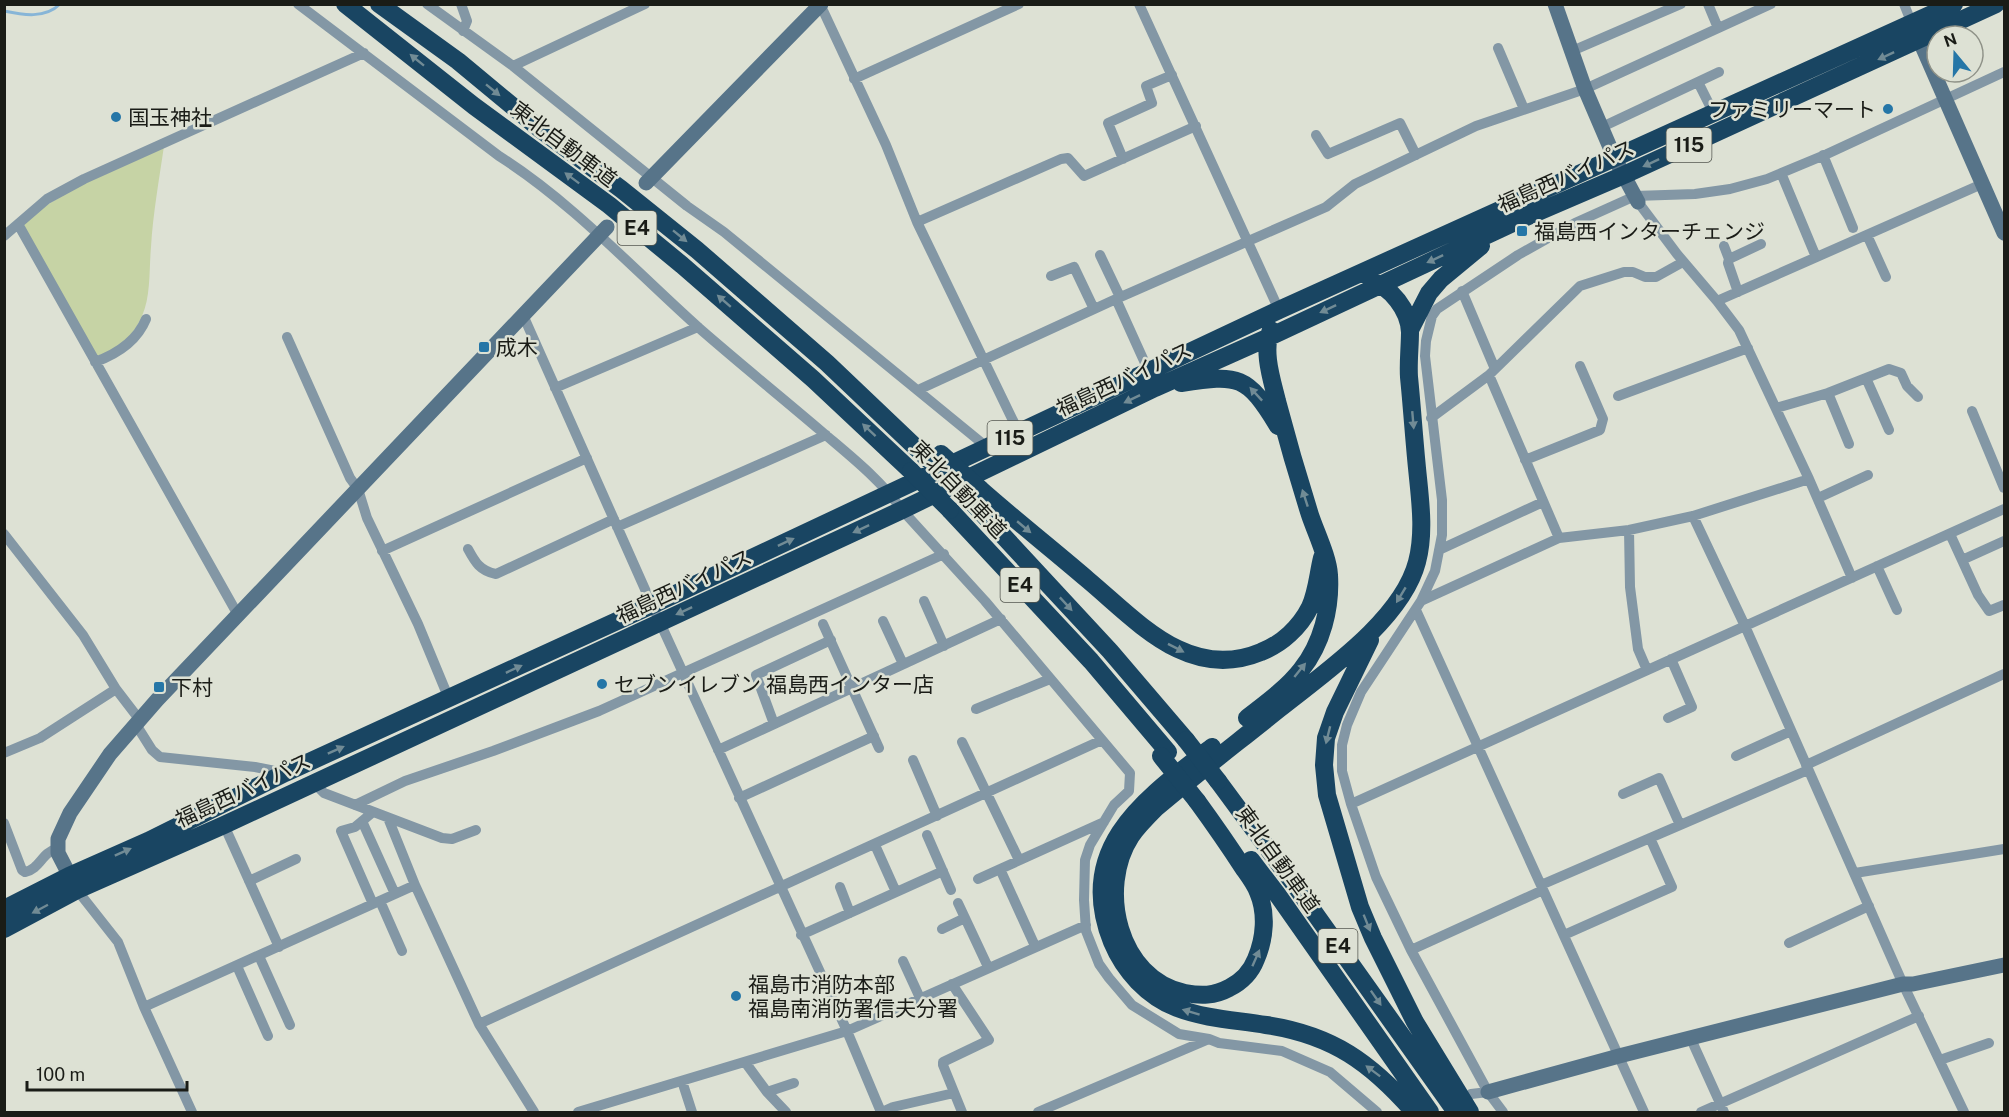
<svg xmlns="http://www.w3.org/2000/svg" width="2009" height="1117" viewBox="0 0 2009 1117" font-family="'Public Sans','Noto Sans JP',sans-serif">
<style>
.green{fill:#c6d3a5}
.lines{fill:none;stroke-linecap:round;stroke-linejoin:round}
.stream{stroke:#87b5d7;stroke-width:3}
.street{stroke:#8397a5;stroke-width:10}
.secondary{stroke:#577489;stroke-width:15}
.highway{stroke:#194562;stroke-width:18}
.highway-bridge{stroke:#194562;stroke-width:18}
.oneway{fill:#718b95}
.poi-dot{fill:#2576a7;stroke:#dde1d4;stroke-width:2}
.labels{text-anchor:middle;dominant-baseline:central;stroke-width:5;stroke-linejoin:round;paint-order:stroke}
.shield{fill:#dde1d4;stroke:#545750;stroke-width:1.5}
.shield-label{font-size:20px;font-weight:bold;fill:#1a1c17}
.poi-label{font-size:21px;fill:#1a1c17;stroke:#dde1d4;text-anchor:start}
.street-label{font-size:21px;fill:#1a1c17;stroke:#dde1d4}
</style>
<rect width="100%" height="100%" fill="#dde1d4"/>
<path class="green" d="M 164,146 C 159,180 153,214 151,247 C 149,269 151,296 142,316 C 131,340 119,348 95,357 L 22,226 L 47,205 L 75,188 Z"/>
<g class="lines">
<path class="stream" d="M 4,11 C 23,15 45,19 60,4"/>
<path class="street" d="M 298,4 L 499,156 C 573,203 633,269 699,328 C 739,363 780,396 821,431 C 849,455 880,479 902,510 L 985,601 L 1130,773 L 1129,791 L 1114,805 L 1090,845 L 1085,860 L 1084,900 L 1086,931 L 1099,964 L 1109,978 L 1132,1005 L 1179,1034 L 1209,1039 L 1219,1043 L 1282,1051 L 1330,1072 L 1377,1112
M 427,4 L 513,66 L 687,206 L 724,232 L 988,448
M 461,4 L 467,21 L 463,31
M 820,4 L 886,145 L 917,222 L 1019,433
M 1139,4 L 1279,310
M 1708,4 L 1718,28
M 1904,4 L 1912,24
M 1498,48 L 1524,109
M 1572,51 L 1681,4
M 513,66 L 645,4
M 854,79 L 1019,4
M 1698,82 L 1714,114
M 1602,127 L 1719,72
M 1316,135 L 1328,154 L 1400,123 L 1416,155
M 1823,155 L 1853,228
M 1123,159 L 1108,123 L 1152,103 L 1146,86 L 1172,75
M 1781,173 L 1816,257
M 1638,202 L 1677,254 L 1717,301 L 1739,330 L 1809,479 L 1852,578
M 917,222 L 1061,159 L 1068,158 L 1084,176 L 1196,126
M 18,224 L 238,615
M 1867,235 L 1886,277
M 4,236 L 47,199 L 84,179 L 364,53
M 1724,246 L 1729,259 L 1728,263 L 1738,292
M 1100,255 L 1120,297
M 1729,259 L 1761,244
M 1051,276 L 1074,267 L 1094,309
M 1462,291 L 1495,369
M 1116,299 L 1149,372
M 1717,301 L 1982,184
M 523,315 L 652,605 L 847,1031 L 881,1112
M 287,337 L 350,478 L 358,489 L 367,518 L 418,624 L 449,699
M 95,362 C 117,354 137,341 146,319
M 1489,375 L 1559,538
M 1866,378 L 1889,430
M 555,388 L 698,327
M 918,390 L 1116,299 L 1326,207 L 1355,184 L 1476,126 L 1585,89 L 1771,4
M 1828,393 L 1849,444
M 1618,396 L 1748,348
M 1776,408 L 1828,393 L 1889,369 L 1901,373 L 1907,386 L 1918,397
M 1972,411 L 2004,488
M 1431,418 L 1489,375 L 1580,286 L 1624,272 L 1633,272 L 1645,277 L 1656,277 L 1683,262
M 1525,460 L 1600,430 L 1603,419 L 1580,366
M 1818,498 L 1868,475
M 1693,516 L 1745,626 L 1903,984 L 1964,1112
M 617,527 L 826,435
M 1629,530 L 1630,587 L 1638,649 L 1647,670
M 4,534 L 83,635 L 116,689 L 139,719
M 1950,534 L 1978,595 L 1989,611 L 2004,605
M 468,549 C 475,562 480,571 496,574 L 614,519
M 1439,550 L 1543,502
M 382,551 L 587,458
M 1962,560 L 2004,541
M 1877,566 L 1897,610
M 924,601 L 944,646
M 1421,601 L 1559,538 L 1629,530 L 1693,516 L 1809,479
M 1416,610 L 1644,1112
M 883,621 L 903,664
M 823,624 L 879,748
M 976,709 L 1050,679
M 1668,718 L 1692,707 L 1671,659
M 135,723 L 152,750 L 160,757 L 255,767 L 285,773
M 774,724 L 756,675 L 831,640
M 962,742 L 1019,860
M 718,750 L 1001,619
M 4,753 L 40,738 L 116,689
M 1736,756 L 1791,731
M 913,760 L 937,816
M 1806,765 L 2004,674
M 313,782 L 324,793 L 442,838 L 452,839 L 476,830
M 1623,794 L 1659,778 L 1680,825
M 739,798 L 874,736
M 1351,804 L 2004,509
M 355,805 L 405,781 L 493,751 L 599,711 L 944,554
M 373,812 L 355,827 L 341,831 L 373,904
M 388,818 L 415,885 L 479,1024 L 534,1112
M 362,821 L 395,894
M 4,823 L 22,870 L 25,872 C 40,869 42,852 57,849
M 224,825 L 279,947
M 927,835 L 951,890
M 875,845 L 896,892
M 1000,869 L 1035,946
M 1855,873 L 2004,849
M 978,879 L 1104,822
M 249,881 L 296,859
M 1541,885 L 1808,770
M 840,887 L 850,913
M 77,890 L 118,942 L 144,1007 L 192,1112
M 380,901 L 402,951
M 958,903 L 988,967
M 942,929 L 965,918
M 801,935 L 943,871
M 1564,935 L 1672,887 L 1650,838
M 1789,943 L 1869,906
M 1411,950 L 1543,890
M 259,956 L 290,1025
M 903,961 L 920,998
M 237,966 L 268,1036
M 952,984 L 989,1040 L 943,1062 L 943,1065 L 962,1112
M 144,1007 L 415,885
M 479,1024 L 1102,740
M 1691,1039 L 1724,1112
M 1940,1060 L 1989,1043
M 745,1062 L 767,1092 L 786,1112
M 682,1081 L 692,1112
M 767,1092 L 794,1083
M 1471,1094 L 1488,1092
M 578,1112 L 847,1031 L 1086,925
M 882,1112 L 893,1107 L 954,1093
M 1038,1112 L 1209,1039
M 1503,1112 L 1488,1092 L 1411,950 L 1387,900 L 1376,877 L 1351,804 L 1342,771 L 1342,745 L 1347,725 L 1361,692 L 1421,601 L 1435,571 L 1442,535 L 1442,500 L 1425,356 L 1426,341 L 1432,316 L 1437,309 L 1518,255 L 1575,223 L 1635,196 L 1695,194 L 1730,189 L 1767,179 L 1827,154 L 2004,72
M 1701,1112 L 1919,1016"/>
<path class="secondary" d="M 1555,4 L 1585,89 L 1615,159 L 1638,202
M 1915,30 L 2004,233
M 646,183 L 821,4
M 74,884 L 58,853 L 58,839 L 70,813 L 110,754 L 157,700 L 607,227
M 1488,1092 L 1619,1056 L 1903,984 L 1913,984 L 2004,965"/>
<path class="highway" d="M 345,4 L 474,106 L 609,205 L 682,265 L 813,379 L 911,471
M 379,4 L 458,61 L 540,129 L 621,189 L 697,250 L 827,363 L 929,460
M 1410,330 L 1429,293 L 1441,279 L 1481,246
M 1181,383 C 1239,374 1247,375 1278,426
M 980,489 C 1015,520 1052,549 1088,580 C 1137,621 1189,682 1261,652 C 1282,644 1300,627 1310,607 C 1317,592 1318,574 1322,558
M 969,499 L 1110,651 L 1186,740
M 950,510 L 1091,661 L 1168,752
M 1370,640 L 1335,712 L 1326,738 L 1324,765 L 1327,795 L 1360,907 L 1373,938 L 1415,1022 L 1470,1112
M 1247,718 C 1266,703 1286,689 1301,670 C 1322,644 1331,608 1329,575 C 1328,557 1316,533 1310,515 C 1298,477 1287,439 1277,401 C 1272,380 1262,351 1271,330
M 1212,747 C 1146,798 1074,847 1112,942 C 1124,971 1147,996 1177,1008 C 1206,1019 1236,1020 1266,1025 C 1333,1035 1371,1063 1414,1112
M 1218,781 L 1294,884 L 1456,1112
M 1197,801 C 1213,823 1229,846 1244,869 C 1249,876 1255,884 1258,892 C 1267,913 1265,938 1256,959 C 1251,972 1241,982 1229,988 C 1214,996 1201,996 1185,993 C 1118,979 1097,888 1131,836 C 1138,826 1147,817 1156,808 C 1196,774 1238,742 1279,709 C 1324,673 1402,620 1417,562 C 1425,532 1420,499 1417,468 C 1414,438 1412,407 1409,377 C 1408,362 1410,347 1410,332 C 1409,310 1391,287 1371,281
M 1251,860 L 1277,894 L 1430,1112
M 4,909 L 69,876 L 148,841 L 285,773 L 652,605 L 1279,310 L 1954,4
M 4,929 L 77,890 L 224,825 L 902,510 L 1155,388 L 1267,338 L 1517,221 L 1624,175 L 1996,4"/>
<path class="highway-bridge" d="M 941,454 L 980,489
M 929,460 L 969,499
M 911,471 L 950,510
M 1186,740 L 1218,781
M 1161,756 L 1197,801"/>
</g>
<defs><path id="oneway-solid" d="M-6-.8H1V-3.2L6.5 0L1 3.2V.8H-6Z" transform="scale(1.5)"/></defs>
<g class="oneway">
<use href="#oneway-solid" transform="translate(1886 56) rotate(155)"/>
<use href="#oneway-solid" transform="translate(417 60) rotate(-141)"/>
<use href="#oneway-solid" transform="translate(493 90) rotate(39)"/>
<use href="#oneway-solid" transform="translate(1651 163) rotate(155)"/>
<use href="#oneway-solid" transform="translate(572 178) rotate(-143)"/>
<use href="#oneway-solid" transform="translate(680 236) rotate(39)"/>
<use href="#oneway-solid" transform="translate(1435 259) rotate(155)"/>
<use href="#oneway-solid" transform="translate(724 301) rotate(-139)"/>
<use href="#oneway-solid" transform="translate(1328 309) rotate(155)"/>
<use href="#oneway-solid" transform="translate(1256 394) rotate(-133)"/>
<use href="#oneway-solid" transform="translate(1132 399) rotate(154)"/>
<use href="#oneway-solid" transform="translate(1413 420) rotate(85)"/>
<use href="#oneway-solid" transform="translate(869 430) rotate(-137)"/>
<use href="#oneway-solid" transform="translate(1305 498) rotate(-108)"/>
<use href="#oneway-solid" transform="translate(1024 527) rotate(40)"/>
<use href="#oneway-solid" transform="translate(861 529) rotate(155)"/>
<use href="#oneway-solid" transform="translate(786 542) rotate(-25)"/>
<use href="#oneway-solid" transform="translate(1401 595) rotate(121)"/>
<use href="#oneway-solid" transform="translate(1066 604) rotate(47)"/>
<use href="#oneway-solid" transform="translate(684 611) rotate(155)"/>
<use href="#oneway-solid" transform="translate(1176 648) rotate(27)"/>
<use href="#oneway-solid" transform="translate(514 669) rotate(-25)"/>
<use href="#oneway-solid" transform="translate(1300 670) rotate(-51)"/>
<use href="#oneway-solid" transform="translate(1328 735) rotate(104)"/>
<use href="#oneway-solid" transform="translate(336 750) rotate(-24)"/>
<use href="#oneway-solid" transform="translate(123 852) rotate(-24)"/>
<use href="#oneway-solid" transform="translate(40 909) rotate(152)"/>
<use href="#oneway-solid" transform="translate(1367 923) rotate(68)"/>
<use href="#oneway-solid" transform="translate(1256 958) rotate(-66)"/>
<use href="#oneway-solid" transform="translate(1376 998) rotate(55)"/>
<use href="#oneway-solid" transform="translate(1191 1012) rotate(-163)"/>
<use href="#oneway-solid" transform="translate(1373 1071) rotate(-143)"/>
</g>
<g class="poi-dot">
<circle cx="1888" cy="109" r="6"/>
<circle cx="116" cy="117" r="6"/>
<rect x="1516" y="225" width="12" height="12" rx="3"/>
<rect x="478" y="341" width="12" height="12" rx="3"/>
<circle cx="602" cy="684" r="6"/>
<rect x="153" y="681" width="12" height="12" rx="3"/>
<circle cx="736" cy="996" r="6"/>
</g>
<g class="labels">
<g class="shield">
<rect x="1666.5" y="128" width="45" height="34" rx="4.5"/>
<rect x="617.5" y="211" width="39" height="34" rx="4.5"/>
<rect x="987.5" y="421" width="45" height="34" rx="4.5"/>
<rect x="1000.5" y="568" width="39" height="34" rx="4.5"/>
<rect x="1318.5" y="929" width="39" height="34" rx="4.5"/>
</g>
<g class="shield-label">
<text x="1689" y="145">115</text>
<text x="637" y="228">E4</text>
<text x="1010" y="438">115</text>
<text x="1020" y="585">E4</text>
<text x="1338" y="946">E4</text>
</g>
<g class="poi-label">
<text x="1876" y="109" text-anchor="end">ファミリーマート</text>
<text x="128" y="117">国玉神社</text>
<text x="1534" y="231">福島西インターチェンジ</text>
<text x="496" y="347">成木</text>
<text x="614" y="684">セブンイレブン 福島西インター店</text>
<text x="171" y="687">下村</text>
<text x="748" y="984">福島市消防本部<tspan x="748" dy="24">福島南消防署信夫分署</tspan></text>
</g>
<g class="street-label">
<text transform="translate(564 144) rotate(37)">東北自動車道</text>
<text transform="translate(1566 176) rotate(-24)">福島西バイパス</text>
<text transform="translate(1124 379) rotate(-25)">福島西バイパス</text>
<text transform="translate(959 489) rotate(46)">東北自動車道</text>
<text transform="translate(684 586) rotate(-25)">福島西バイパス</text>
<text transform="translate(243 790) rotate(-25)">福島西バイパス</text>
<text transform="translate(1278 859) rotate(54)">東北自動車道</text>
</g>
</g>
<rect width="2009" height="1117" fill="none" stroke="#1a1c17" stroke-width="12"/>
<g transform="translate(1955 54) rotate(341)"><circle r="28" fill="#dde1d4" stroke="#8f9288" stroke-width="1.5"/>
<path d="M0-4.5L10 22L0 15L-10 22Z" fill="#2576a7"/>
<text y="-9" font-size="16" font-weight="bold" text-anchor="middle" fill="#1a1c17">N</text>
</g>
<path d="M27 1081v9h160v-9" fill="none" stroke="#1a1c17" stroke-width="3"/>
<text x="36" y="1081" font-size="18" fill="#1a1c17" stroke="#dde1d4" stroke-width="4.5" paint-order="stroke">100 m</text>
</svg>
